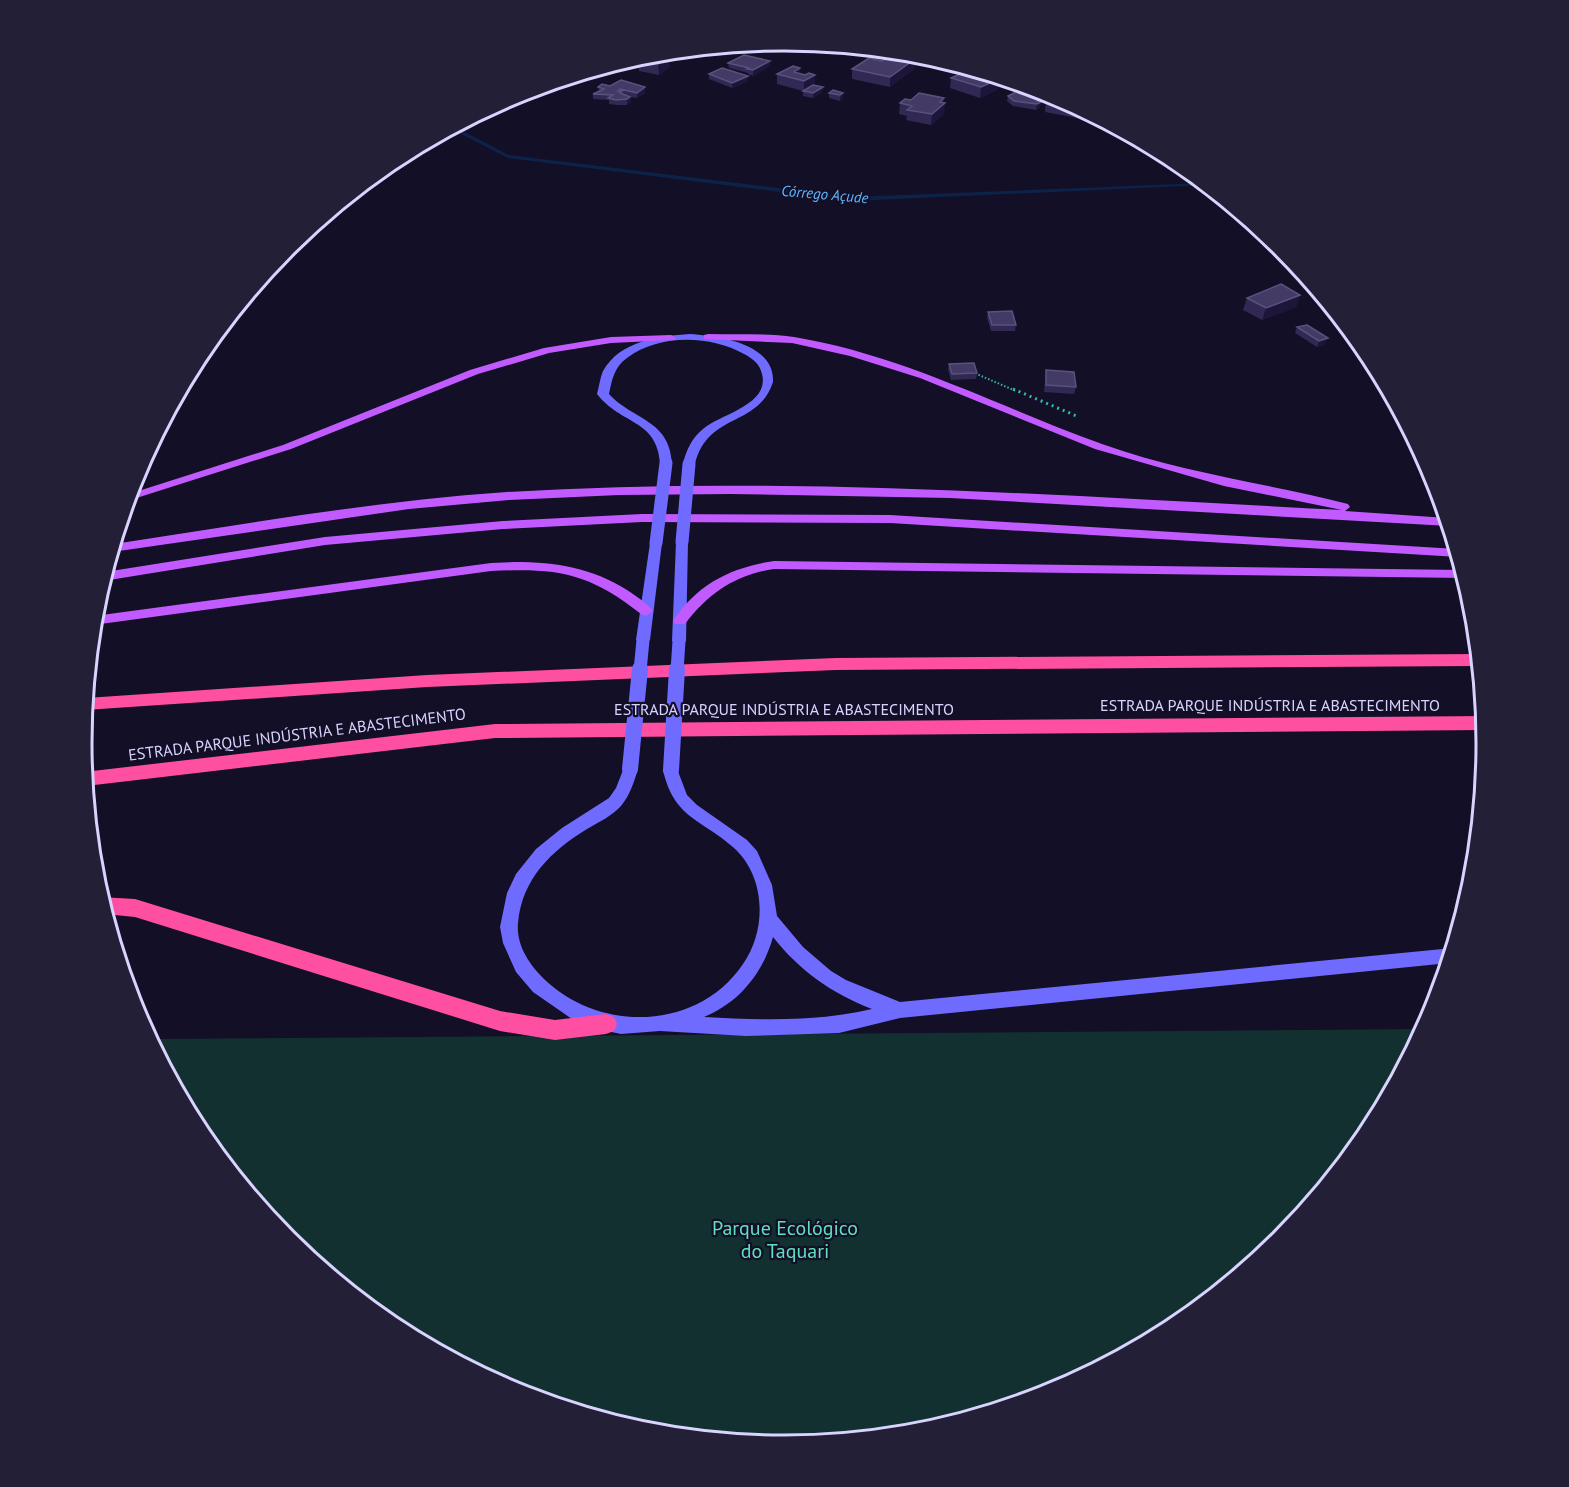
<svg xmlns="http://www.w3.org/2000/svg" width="1569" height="1487" viewBox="0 0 1569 1487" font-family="'PT Sans',sans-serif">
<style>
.green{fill:#12302f}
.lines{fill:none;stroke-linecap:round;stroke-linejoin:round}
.stream{fill:#0c2248;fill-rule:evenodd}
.path-far1{stroke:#2fb8b0;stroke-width:2;stroke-dasharray:1.5 2;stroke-linecap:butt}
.path{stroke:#2fb8b0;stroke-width:3;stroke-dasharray:2 4;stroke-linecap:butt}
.secondary{fill:#6f6bff;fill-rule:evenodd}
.primary{fill:#c25bff;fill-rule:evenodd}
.highway{fill:#ff4fa3;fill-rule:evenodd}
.secondary-bridge-far1{stroke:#6f6bff;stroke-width:13}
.secondary-bridge{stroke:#6f6bff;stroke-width:16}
.wall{fill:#312854}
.shaded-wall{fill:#1d163a}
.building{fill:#433a66;stroke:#5a527e;stroke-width:1.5}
.labels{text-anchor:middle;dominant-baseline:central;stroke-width:4.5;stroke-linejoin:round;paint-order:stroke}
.far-water-label{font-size:15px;font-style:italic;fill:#62b6ff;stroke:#130f26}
.street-label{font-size:16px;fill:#d9d4ff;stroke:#130f26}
.near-park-label{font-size:20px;fill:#5fe0c0;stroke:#130f26}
.rim{fill:none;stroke:#d9d4ff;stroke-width:3}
</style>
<rect width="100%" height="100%" fill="#130f26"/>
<path class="green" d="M 1425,1029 L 1369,1134 L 1281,1241 L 1175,1328 L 1053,1393 L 921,1433 L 784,1446 L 647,1433 L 515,1393 L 394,1328 L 287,1240 L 200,1134 L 149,1039 Z"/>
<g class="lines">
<path class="stream" d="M 455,127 L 509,155 L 853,197 L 1204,183 L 1207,185 L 853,201 L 508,158 L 451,129 Z"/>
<path class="path-far1" d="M 972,372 L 1016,391"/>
<path class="path" d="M 1013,389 L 1079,417"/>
<path class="secondary" d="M 690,334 C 718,336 775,343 773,382 C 758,428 708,412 695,464 L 689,468 L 683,464 C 686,450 692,438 703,429 C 720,414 770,405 762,374 C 760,364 752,358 744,354 C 710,335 659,334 627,358 C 614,367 612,380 609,394 C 634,421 669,419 672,463 L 666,467 L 660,463 C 657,419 621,425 597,394 C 599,387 600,378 603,371 C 620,341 658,336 690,334 Z
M 682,538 L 688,542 L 686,641 L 679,646 L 672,641 L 676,542 Z
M 656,539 L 662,543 L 650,640 L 643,645 L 636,640 L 650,543 Z
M 630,763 L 635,765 L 638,769 C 634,782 630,795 621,806 C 612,816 599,822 587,829 C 551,851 522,879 518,923 C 516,945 529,964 544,979 C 600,1033 698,1031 743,964 C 767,930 766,877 734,848 C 702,819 674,819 663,770 L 666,766 L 676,766 L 687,795 L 697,805 L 747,840 L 757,851 L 772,885 L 777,916 L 803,947 L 831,971 L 846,980 L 900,1002 L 1453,948 L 1449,963 L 900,1018 L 839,1033 L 746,1036 L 660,1031 L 621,1034 L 597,1029 L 572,1019 L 533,992 L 516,972 L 503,943 L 500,927 L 507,893 L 516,874 L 536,849 L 562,828 L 609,798 L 616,788 L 625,765 ZM 773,937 C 800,971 831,993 872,1009 C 817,1022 760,1020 704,1017 C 739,1003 763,973 773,937 Z"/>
<path class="primary" d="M 708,334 C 736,335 766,333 794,337 C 903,355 999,407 1102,444 C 1182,473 1267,483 1348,504 L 1350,507 L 1345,511 L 1447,518 L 1449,526 L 950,498 L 730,494 L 619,495 L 509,500 L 409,509 L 112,552 L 114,544 C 245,524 375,501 507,492 C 785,475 1064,496 1342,510 L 1224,486 L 1095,449 L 920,378 L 850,356 L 792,343 L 704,339 L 704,335 Z
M 671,335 L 676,338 L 675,340 L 611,343 L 549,353 L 478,374 L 291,449 L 127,501 L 129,494 L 283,445 L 470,370 L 544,348 L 611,337 Z
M 642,514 L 890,515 L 1457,549 L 1459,557 L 890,523 L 642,522 L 503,529 L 325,545 L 103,581 L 105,572 L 325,537 L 503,521 Z
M 774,561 L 1463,570 L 1465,578 L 774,569 C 735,575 709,593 685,624 L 675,624 L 673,621 C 697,584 732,567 774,561 Z
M 515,562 C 556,562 592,568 627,590 C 636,596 647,603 653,611 L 646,616 L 641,614 C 588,572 557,568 491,571 L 93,625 L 94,616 L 491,563 Z"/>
<path class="highway" d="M 1479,654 L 1479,666 L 836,670 L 427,687 L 85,710 L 86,698 L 427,675 L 836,658 Z
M 1485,716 L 1485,730 L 495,738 L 86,786 L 84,772 L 495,724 Z
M 100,897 L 135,899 L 500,1011 L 555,1020 L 606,1014 L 614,1017 L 617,1024 L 614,1031 L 606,1034 L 555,1040 L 500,1031 L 135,917 L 105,914 Z"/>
<path class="secondary-bridge-far1" d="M 682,542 L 689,464
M 656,543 L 666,463
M 640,671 L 643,640
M 677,671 L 679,641"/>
<path class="secondary-bridge" d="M 630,769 L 640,669
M 671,770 L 677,669"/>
</g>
<path class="wall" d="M 638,60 L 670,67 L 659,75 L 639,71 Z
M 728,63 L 770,66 L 753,76 L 748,74 L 748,73 L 729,68 Z
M 915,68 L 890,87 L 852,79 L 852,69 Z
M 972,69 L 999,79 L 997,90 L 980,98 L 950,88 L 951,78 Z
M 709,74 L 748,76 L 748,81 L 732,88 L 709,79 Z
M 777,74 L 800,74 L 815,85 L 823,87 L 822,92 L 813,98 L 803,96 L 803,91 L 777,84 Z
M 602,84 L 645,93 L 637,98 L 630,97 L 631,102 L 627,105 L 617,105 L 609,104 L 609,100 L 593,99 L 593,94 L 599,91 L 598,87 Z
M 829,93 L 843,93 L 843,98 L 840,101 L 829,98 Z
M 1052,94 L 1083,110 L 1077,118 L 1045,112 L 1046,101 Z
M 1008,96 L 1039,101 L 1040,107 L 1036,110 L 1013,106 L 1007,101 Z
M 944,98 L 944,114 L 931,125 L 906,120 L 907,116 L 899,114 L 900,103 L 911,100 Z
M 1300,295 L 1296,307 L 1262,320 L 1243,310 L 1247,298 Z
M 988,312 L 1016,325 L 1015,331 L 991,331 L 987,318 Z
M 1297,327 L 1325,344 L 1317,347 L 1295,333 Z
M 949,364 L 977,373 L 976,379 L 951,380 L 948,370 Z
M 1046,370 L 1076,387 L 1074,394 L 1044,392 Z"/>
<path class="shaded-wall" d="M 669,56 L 670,67 L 659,75 L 658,64 Z
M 916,58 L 915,68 L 890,87 L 890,77 Z
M 770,61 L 770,66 L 753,76 L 753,70 Z
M 800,68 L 800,79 L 794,72 Z
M 815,75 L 815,85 L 804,91 L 804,81 Z
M 748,76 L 748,81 L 732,88 L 732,83 Z
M 999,79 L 997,90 L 980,98 L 981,87 Z
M 645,87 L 645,93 L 637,98 L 637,93 Z
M 823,87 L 822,92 L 813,98 L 813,93 Z
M 843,93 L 843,98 L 840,101 L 840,95 Z
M 630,97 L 631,102 L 627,105 L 627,99 Z
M 944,98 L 944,104 L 945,103 L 944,114 L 931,125 L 932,114 L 940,102 Z
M 1039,100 L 1038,104 L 1041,102 L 1040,107 L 1036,110 L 1037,101 Z
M 1079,108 L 1083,110 L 1082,110 L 1077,118 Z
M 1300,295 L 1296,307 L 1262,320 L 1266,308 Z
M 1328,338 L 1325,344 L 1317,347 L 1319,341 Z"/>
<path class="building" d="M 654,53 L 669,56 L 658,64 L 638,60 L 648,54 Z
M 894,53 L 916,58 L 890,77 L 852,69 L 869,58 L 882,61 Z
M 744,55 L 770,61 L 753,70 L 747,69 L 749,68 L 728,63 Z
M 793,66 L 800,68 L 794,72 L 805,75 L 809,73 L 815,75 L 804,81 L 777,74 Z
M 722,68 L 748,76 L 732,83 L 709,74 Z
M 972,69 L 979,72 L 978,72 L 999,79 L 981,87 L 951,78 Z
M 621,80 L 645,87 L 637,93 L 620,89 L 618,91 L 622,91 L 620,93 L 630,97 L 627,99 L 616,100 L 608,98 L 613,95 L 593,94 L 604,89 L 598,87 L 602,84 L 610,86 Z
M 813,85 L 823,87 L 813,93 L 803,91 Z
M 833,90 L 843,93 L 840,95 L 829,93 Z
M 1016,92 L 1029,94 L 1039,100 L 1037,101 L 1041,102 L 1037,104 L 1014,101 L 1008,96 Z
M 919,93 L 944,98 L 940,102 L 945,103 L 932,114 L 907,110 L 912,106 L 900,103 L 905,99 L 911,100 Z
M 1052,94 L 1054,94 L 1077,107 L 1046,101 Z
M 1281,284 L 1300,295 L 1266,308 L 1247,298 Z
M 1012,311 L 1016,325 L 992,325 L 988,312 Z
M 1307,325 L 1328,338 L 1319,341 L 1297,327 Z
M 974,363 L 977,373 L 952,374 L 949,364 Z
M 1046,370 L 1074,372 L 1076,387 L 1046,385 Z"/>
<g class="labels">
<g class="far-water-label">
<text transform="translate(825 194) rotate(5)">Córrego Açude</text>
</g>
<g class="street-label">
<text x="1270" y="705">ESTRADA PARQUE INDÚSTRIA E ABASTECIMENTO</text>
<text x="784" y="709">ESTRADA PARQUE INDÚSTRIA E ABASTECIMENTO</text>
<text transform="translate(297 734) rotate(-7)">ESTRADA PARQUE INDÚSTRIA E ABASTECIMENTO</text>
</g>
<g class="near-park-label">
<text x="785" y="1228">Parque Ecológico<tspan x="785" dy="23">do Taquari</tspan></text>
</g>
</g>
<path d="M0 0H1569V1487H0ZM92 743a692 692 0 1 1 1384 0a692 692 0 1 1-1384 0Z" fill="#231f37" fill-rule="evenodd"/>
<path class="rim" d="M92 743a692 692 0 1 1 1384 0a692 692 0 1 1-1384 0Z"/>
</svg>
